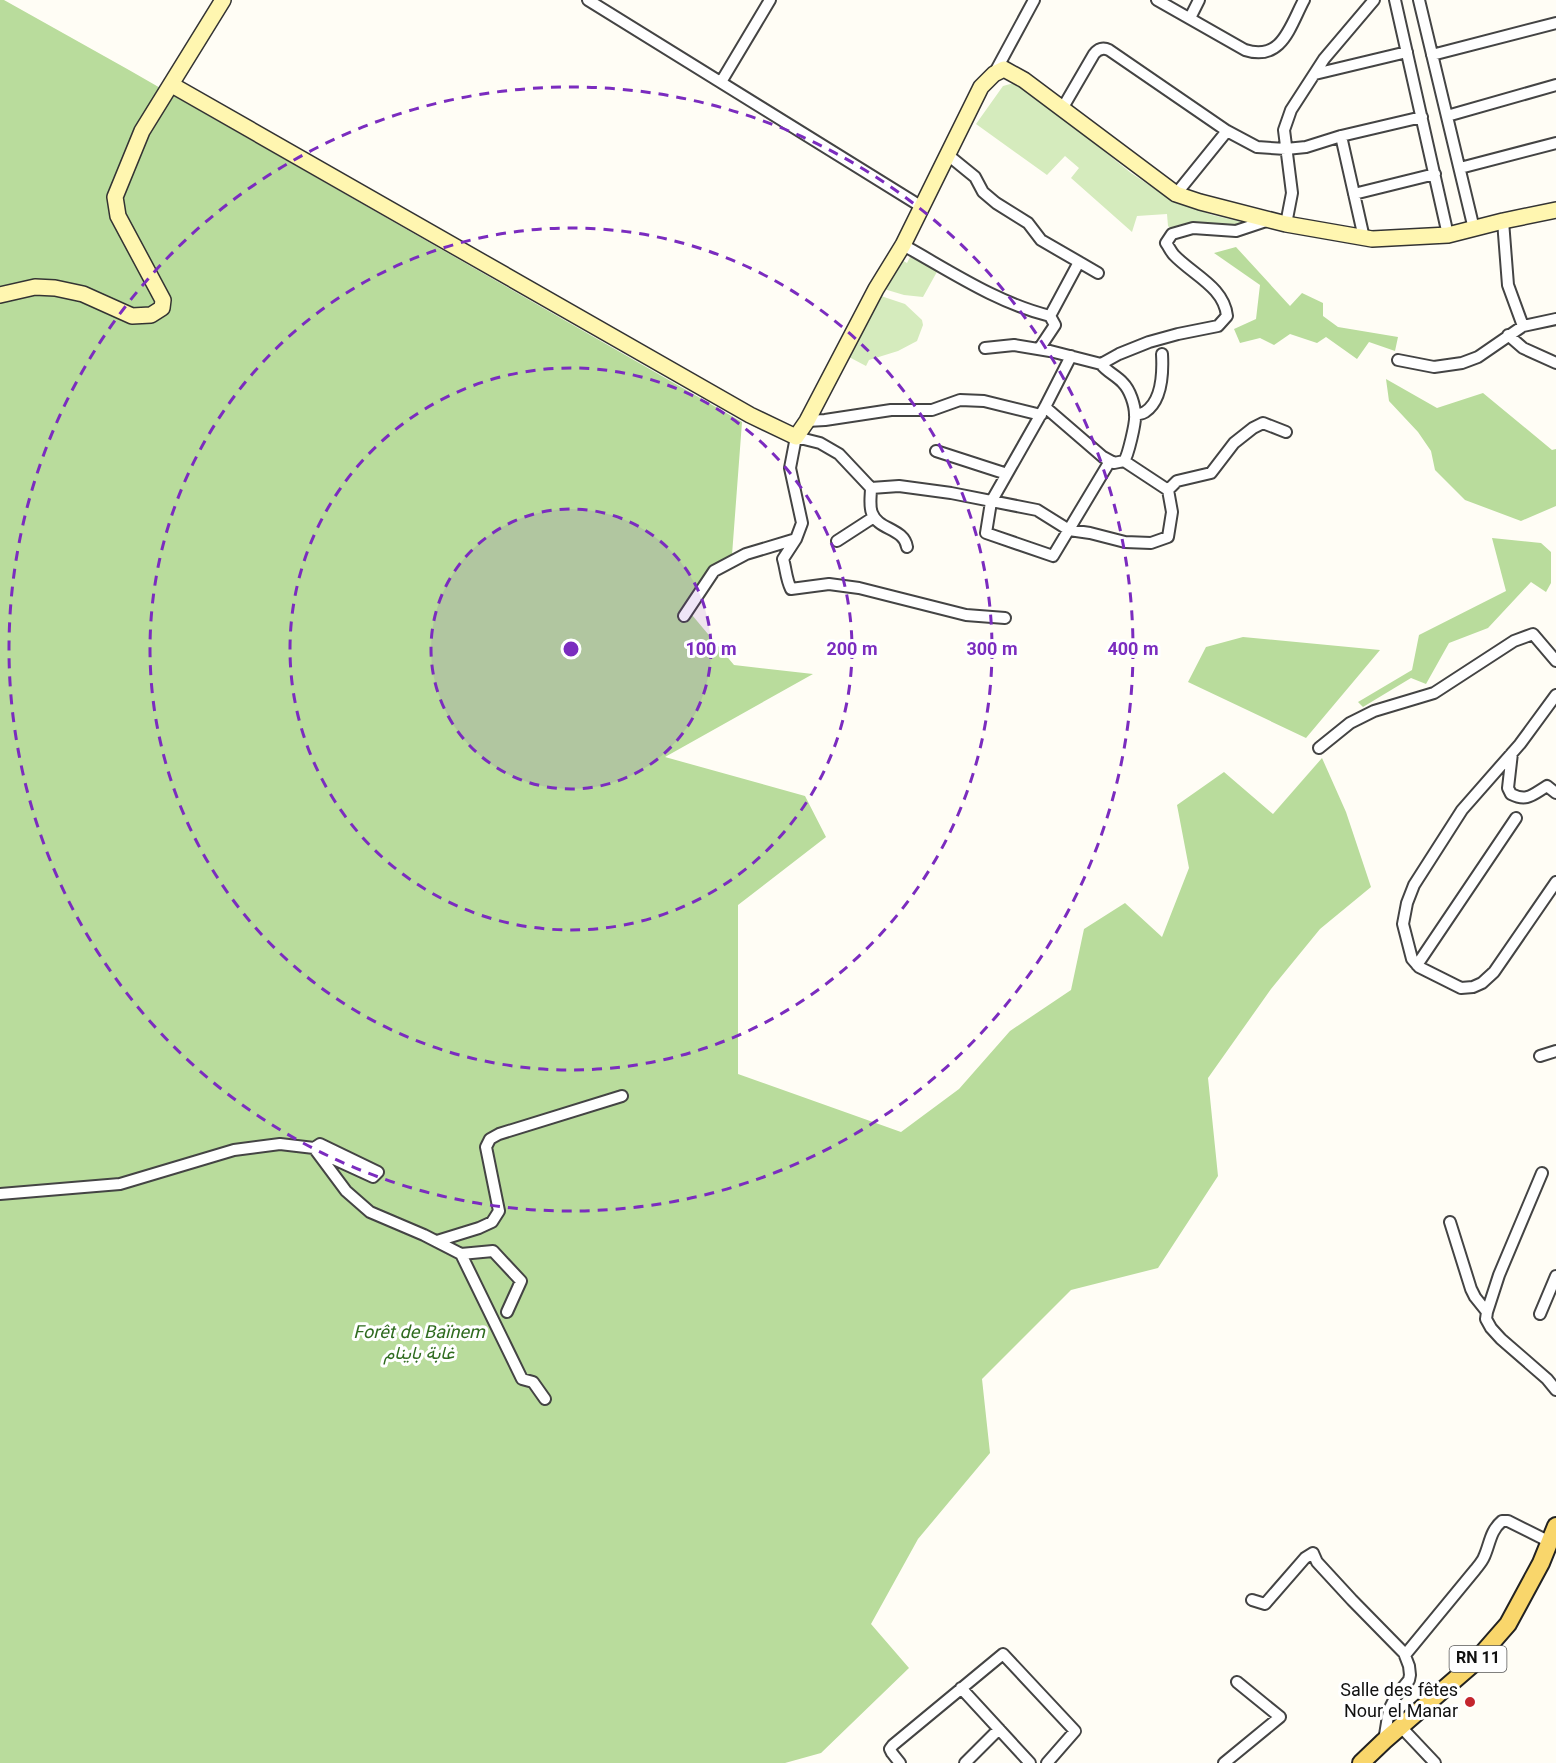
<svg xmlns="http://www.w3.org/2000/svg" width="1556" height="1763" viewBox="0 0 1556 1763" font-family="Georgia,Vazirmatn,serif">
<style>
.green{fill:#d5ebbd}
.forest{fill:#b9dc9c}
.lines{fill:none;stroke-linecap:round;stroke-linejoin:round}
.street-casing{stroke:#444;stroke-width:14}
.secondary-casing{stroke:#333;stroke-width:18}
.primary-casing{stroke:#222;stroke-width:20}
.street{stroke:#fff;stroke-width:10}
.secondary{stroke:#fff6b0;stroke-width:15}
.primary{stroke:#f9d66b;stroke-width:16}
.ring{fill:none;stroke:#7b2cbf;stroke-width:3;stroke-dasharray:10 8}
.poi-dot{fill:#c4262e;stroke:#fff;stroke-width:2}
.labels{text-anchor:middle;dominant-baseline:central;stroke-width:6;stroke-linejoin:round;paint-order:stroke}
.shield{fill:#fff;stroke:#585858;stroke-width:1.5}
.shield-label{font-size:16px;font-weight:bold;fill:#111}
.park-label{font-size:18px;font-style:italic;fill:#2f6b1f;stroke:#fff}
.poi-label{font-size:18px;fill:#111;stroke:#fff;text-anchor:end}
.centre{fill:#7b2cbf;stroke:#fff;stroke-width:3}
.ring-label{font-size:18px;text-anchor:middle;font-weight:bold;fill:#7b2cbf;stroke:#fff;stroke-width:6;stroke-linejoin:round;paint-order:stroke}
</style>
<rect width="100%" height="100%" fill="#fffdf5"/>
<path class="green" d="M 1014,83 L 1025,87 L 1131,173 L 1173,201 L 1212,215 L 1247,223 C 1243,224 1238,227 1233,227 C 1214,229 1189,217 1172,230 L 1168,226 L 1167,214 L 1137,216 L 1132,232 L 1071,178 L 1079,168 L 1065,156 L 1047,175 L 976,124 L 1003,86 Z
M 910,257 L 938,270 L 923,297 L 904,295 L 884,289 L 900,259 L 907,263 Z
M 881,296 L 905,304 L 922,320 L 923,325 L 917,341 L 898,351 L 869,360 L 866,366 L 849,357 Z"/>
<path class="forest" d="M 0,0 L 4,0 L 129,70 L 742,422 L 732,555 L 692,615 L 734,665 L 813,674 L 665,757 L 805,796 L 826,837 L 738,905 L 738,1074 L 901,1132 L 959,1089 L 1010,1031 L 1071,990 L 1084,929 L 1125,903 L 1162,937 L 1189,868 L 1177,805 L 1224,772 L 1273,814 L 1322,758 L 1346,812 L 1371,887 L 1320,929 L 1271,989 L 1208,1078 L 1218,1176 L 1158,1268 L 1071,1290 L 982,1379 L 990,1453 L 918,1539 L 871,1624 L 909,1668 L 821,1753 L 785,1763 L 0,1763 Z
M 1236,247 L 1290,306 L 1302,293 L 1323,303 L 1323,316 L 1338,327 L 1398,337 L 1395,351 L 1369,342 L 1357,359 L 1326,337 L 1317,343 L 1290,334 L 1274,345 L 1260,338 L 1240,343 L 1234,329 L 1256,319 L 1260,285 L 1214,253 Z
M 1386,379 L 1437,408 L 1483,393 L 1552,450 L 1556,449 L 1556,506 L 1521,521 L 1465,500 L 1435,470 L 1431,451 L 1418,432 L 1389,401 Z
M 1492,538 L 1541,543 L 1551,552 L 1551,583 L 1546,592 L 1531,582 L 1488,628 L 1449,643 L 1426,684 L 1411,678 L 1363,707 L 1358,702 L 1412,670 L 1419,635 L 1506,591 Z
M 1243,637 L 1380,650 L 1306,738 L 1188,682 L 1206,647 Z"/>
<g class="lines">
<defs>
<path id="street" d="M 588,0 L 922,207
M 1157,0 L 1245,50 C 1282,62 1290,26 1304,0
M 1395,0 L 1448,235
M 1419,0 L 1474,229
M 1190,18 L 1199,0
M 1432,55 L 1556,23
M 994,74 L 1034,0
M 1315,74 L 1407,52
M 721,82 L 770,0
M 1062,109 L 1094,54 C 1098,49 1103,47 1109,50 L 1227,131 L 1257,147 L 1286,149 L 1306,147 L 1341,136 L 1422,117
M 1447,116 L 1556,85
M 1341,136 L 1364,238
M 948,155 L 975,177 L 983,192 L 996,203 L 1028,223 L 1041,240 L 1098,273
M 1460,168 L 1556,143
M 1176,194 L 1227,131
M 1354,194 L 1435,174
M 1503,221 L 1508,285 L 1523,326 L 1556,319
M 1286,224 L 1292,193 L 1284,130 L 1291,110 L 1324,59 L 1374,0
M 903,245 C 950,271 997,303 1050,316
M 1508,335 L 1523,348 L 1556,363
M 985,348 L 1014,345 L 1050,351 L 1101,364 C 1107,372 1117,376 1123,383 C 1130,390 1135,405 1135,415 C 1136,422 1128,456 1124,461 L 1114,463 L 1103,457 L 1045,407
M 1039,349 L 1055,325 L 1050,316 L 1079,262
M 1071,356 L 1045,407 L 991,502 L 986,533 L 1053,556 L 1110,461
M 1398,360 L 1434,367 L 1462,363 L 1478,357 L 1523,326
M 1101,364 L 1119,354 L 1149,342 L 1178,334 L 1218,326 L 1227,316 C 1224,287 1193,275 1174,255 C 1171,252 1169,247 1166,243 L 1172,234 L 1193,228 L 1236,231 L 1269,220
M 1136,415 C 1139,414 1142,414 1145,412 C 1162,401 1163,372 1162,354
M 807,421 L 825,420 L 891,410 L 932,410 L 960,400 L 984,401 L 1041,415
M 936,451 L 1007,474
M 1124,461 L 1168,490 L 1177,481 L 1211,473 L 1234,443 L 1253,428 L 1263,423 L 1286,432
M 871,488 C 871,495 869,506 872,513 C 878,530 904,528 907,547
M 837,541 L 874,517
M 684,616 L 714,571 L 746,554 L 796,539
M 1005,618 L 966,615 L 859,588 L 829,584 L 791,589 C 786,579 786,569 783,559 L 796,539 L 802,523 L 790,468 L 796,437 L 820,443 L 839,454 L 871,488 L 899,486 L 951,493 L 1037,510 L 1069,530 L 1090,533 L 1125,542 L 1151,543 L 1168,537 L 1172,512 L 1168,490
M 1556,695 L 1520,744 L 1462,810 L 1414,885 L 1407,903 L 1403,924 L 1412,959 L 1419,967 L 1461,988 L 1473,987 L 1482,983 L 1494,972 L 1556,882
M 1319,748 L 1350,723 L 1374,711 L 1434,693 L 1514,641 L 1533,634 L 1556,661
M 1512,753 L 1508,788 L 1511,794 C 1527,802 1532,795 1547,786 L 1556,793
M 1417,965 L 1516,818
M 1540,1056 L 1556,1051
M 320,1144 L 378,1172 L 373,1177 L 325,1155 L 314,1148 Z
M 1542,1173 L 1499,1275 L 1487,1312 L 1486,1319 L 1491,1328 L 1501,1339 L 1547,1379 L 1556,1390
M 0,1194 L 120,1184 L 234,1150 L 280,1144 L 314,1148 L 346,1191 L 370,1212 L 424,1235 L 461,1254 L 522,1379 L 533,1382 L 545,1399
M 1450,1222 L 1471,1289 L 1475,1297 L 1487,1312
M 437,1241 L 479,1228 L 492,1222 L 499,1211 L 486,1147 L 490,1139 L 499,1134 L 622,1096
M 461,1254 L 493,1251 L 521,1281 L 507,1312
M 1540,1314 L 1556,1276
M 1252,1600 L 1265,1604 L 1305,1558 L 1313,1553 L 1317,1562 L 1352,1600 L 1404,1653 L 1409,1666 L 1410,1675 L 1409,1680 L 1396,1696 L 1389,1710 L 1384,1741
M 1405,1655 L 1475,1570 C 1478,1566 1482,1562 1484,1557 C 1490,1544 1490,1531 1502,1521 L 1508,1521 L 1550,1542
M 961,1688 L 1030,1763
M 1401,1727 L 1435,1763
M 900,1763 L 892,1753 L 890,1749 L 893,1745 L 1003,1654 L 1075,1731 L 1047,1763
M 965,1763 L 999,1729
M 1224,1763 L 1280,1717 L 1237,1682"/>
<path id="secondary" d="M 172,85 L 750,415 L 796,437 L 807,421 L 876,289 L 903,245 L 981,87 L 994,74 L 1004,69 L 1024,80 L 1176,194 L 1200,202 L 1286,224 L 1372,239 L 1448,235 L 1503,221 L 1556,210
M 0,295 L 35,287 L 55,288 L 83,294 L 132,316 L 151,315 L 162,308 L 163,300 L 118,216 L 115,197 L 142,131 L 223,0"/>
<path id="primary" d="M 1361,1763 L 1384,1741 L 1474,1663 L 1508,1624 L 1541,1563 L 1556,1526"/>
</defs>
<use href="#street" class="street-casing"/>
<use href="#secondary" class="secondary-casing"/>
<use href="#primary" class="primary-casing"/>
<use href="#street" class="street"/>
<use href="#secondary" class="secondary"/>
<use href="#primary" class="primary"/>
</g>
<circle cx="571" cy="649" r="140" fill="#7b2cbf" fill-opacity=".12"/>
<g class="ring">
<circle cx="571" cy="649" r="140"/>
<circle cx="571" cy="649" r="281"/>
<circle cx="571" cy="649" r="421"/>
<circle cx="571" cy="649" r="562"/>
</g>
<circle class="poi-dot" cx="1470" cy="1702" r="6"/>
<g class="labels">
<rect class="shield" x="1449.5" y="1646" width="57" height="26" rx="4.5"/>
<g class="shield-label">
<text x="1478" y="1659">RN 11</text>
</g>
<g class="park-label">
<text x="419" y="1334">Forêt de Baïnem<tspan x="419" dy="21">غابة باينام</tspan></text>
</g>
<g class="poi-label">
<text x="1458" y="1692">Salle des fêtes<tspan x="1458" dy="21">Nour el Manar</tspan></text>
</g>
</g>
<circle cx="571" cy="649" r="9" class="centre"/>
<g class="ring-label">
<text x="711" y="655">100 m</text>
<text x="852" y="655">200 m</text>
<text x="992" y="655">300 m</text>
<text x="1133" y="655">400 m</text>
</g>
</svg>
